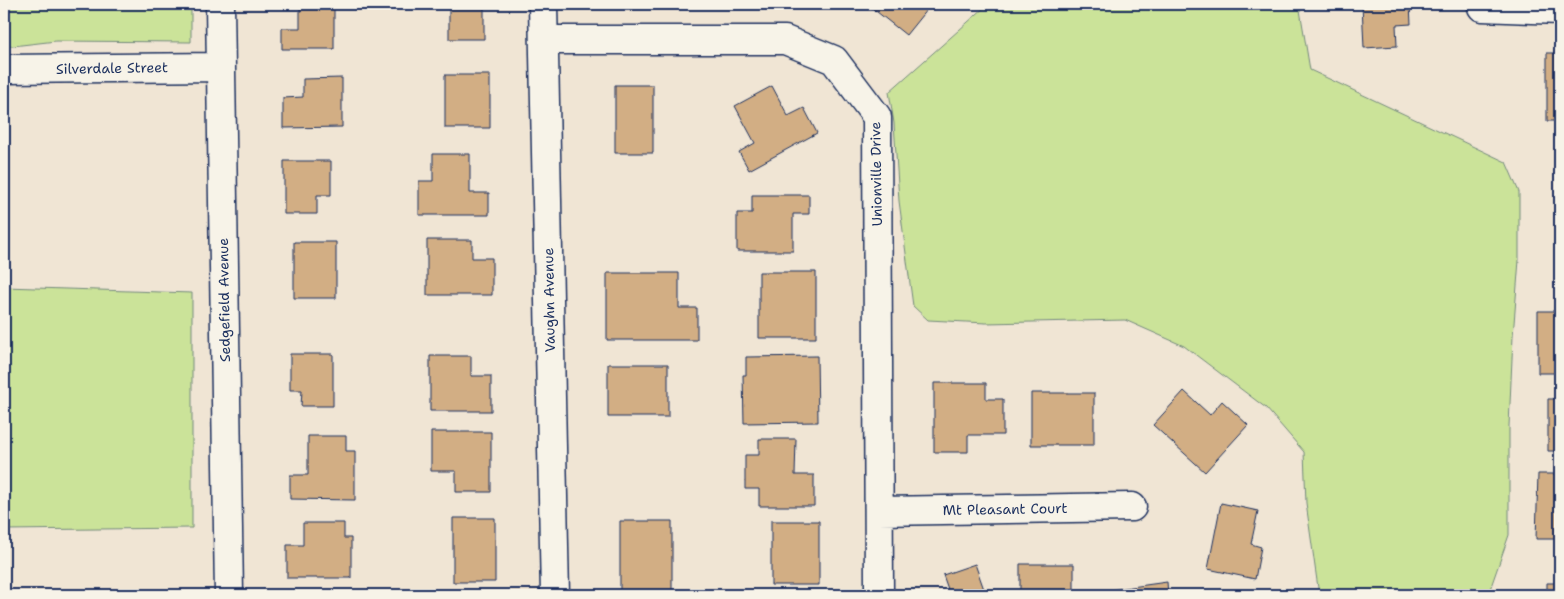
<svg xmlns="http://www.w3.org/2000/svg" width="1564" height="599" viewBox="0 0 1564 599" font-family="'Shantell Sans',sans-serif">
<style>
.green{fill:#cbe399;stroke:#73897c}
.building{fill:#d2ae84;stroke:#1b2f5e}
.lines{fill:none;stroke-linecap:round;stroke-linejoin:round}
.minor-casing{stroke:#1b2f5e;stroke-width:31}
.minor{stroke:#f7f3e8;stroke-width:28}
.labels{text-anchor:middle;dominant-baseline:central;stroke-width:4;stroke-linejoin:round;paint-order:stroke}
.street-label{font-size:14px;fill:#1b2f5e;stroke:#f7f3e8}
</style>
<rect width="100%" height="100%" fill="#f0e5d4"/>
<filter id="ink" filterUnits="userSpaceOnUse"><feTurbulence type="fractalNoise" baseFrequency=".02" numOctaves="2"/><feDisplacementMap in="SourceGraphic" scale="10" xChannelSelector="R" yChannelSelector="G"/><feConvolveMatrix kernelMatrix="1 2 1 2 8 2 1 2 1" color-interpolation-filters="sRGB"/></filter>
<g filter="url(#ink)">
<path class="green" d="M 4,4 L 191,4 L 191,42 L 56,41 L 4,47 Z
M 986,4 L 1299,4 L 1310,70 L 1506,162 L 1519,192 L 1519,260 L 1513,336 L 1509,426 L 1509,535 L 1488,595 L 1319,595 L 1306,503 L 1304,452 L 1266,408 L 1184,346 L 1125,320 L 986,323 L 928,320 L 913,306 L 899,201 L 894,123 L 889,92 L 985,7 Z
M 4,287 L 192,293 L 192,528 L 4,530 Z"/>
<path class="building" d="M 300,4 L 334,4 L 334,49 L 282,49 L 282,28 L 300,28 Z
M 449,4 L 484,4 L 484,39 L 449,39 Z
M 867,4 L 931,4 L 906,35 Z
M 1362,4 L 1410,4 L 1411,24 L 1396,25 L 1397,46 L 1364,48 Z
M 1547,53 L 1560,53 L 1560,121 L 1547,121 Z
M 445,75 L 490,75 L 490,128 L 445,128 Z
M 342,78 L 342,127 L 283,128 L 283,98 L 303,97 L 303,79 Z
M 615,85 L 653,85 L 653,153 L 615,153 Z
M 772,86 L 788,116 L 804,108 L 817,133 L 749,170 L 739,152 L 755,143 L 735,106 Z
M 433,154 L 470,154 L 470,193 L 489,193 L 489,215 L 419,215 L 419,181 L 433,181 Z
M 284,161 L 331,161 L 331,195 L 317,195 L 317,214 L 284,214 Z
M 752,195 L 809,195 L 809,214 L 793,214 L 793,251 L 737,251 L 737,213 L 752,213 Z
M 427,240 L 472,240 L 472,258 L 492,258 L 492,295 L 427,295 Z
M 294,242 L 336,242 L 336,298 L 294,298 Z
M 759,272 L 816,272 L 816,338 L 759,338 Z
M 607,273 L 679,273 L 679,308 L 697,308 L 697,340 L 607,340 Z
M 1538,311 L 1560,311 L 1560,373 L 1538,373 Z
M 290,354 L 333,354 L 333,406 L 301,406 L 302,390 L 290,390 Z
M 430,356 L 471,356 L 471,376 L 491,376 L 491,411 L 430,411 Z
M 817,356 L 818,422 L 744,423 L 743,375 L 746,375 L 746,357 Z
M 608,364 L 668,364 L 668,417 L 608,417 Z
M 934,383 L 986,383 L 986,399 L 1003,399 L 1003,435 L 968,435 L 968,452 L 934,452 Z
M 1184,391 L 1210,415 L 1222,401 L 1248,425 L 1205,472 L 1153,425 Z
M 1031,393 L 1094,393 L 1094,445 L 1031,445 Z
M 1548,399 L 1560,399 L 1560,451 L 1548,451 Z
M 431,432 L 491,432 L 491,492 L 456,492 L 456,471 L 431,471 Z
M 308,436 L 346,436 L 346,451 L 355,451 L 355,500 L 290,499 L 290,475 L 308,475 Z
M 759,439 L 796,439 L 795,475 L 814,475 L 814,506 L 759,506 L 759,489 L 745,489 L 745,455 L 759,455 Z
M 1538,474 L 1560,474 L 1560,539 L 1536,539 Z
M 1221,503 L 1258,511 L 1251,544 L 1261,547 L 1255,579 L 1208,569 Z
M 453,518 L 495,518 L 495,582 L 453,582 Z
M 620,521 L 672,521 L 672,594 L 620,594 Z
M 771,521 L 819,521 L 819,585 L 771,585 Z
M 303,523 L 344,523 L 344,538 L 351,538 L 351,578 L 287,578 L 287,545 L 303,545 Z
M 975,564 L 986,595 L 938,595 L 949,592 L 943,575 Z
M 1020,564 L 1074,564 L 1074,595 L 1020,595 Z
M 1167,582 L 1168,595 L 1111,595 L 1110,590 Z
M 1547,583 L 1560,583 L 1560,595 L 1547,595 Z"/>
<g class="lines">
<defs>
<path id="minor" d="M 220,4 L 229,595
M 543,4 L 555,595
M 1482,7 L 1560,10
M 544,40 L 785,40 L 834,60 L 877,117 L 879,595
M 4,69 L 221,67
M 879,511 L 1132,507"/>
</defs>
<use href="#minor" class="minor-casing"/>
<use href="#minor" class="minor"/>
</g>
</g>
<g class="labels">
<g class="street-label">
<text transform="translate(112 68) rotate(-1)">Silverdale Street</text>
<text transform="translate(876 174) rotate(-91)">Unionville Drive</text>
<text transform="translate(224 300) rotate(-91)">Sedgefield Avenue</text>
<text transform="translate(549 300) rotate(-91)">Vaughn Avenue</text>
<text transform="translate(1005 509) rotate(-1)">Mt Pleasant Court</text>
</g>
</g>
<rect width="1564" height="599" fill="none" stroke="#f7f3e8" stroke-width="20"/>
<rect x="10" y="10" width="1544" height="579" fill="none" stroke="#1b2f5e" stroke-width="2" filter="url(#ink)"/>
</svg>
